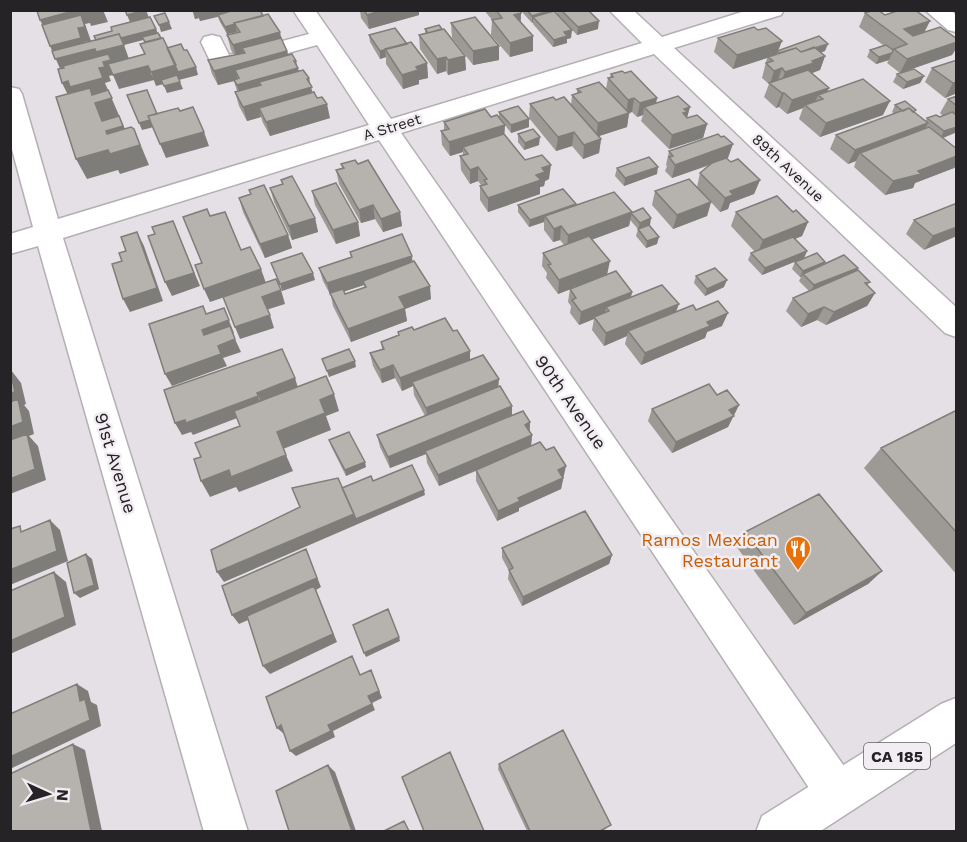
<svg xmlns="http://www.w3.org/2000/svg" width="967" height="842" viewBox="0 0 967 842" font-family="'Work Sans',sans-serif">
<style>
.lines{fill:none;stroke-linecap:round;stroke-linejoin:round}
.minor-casing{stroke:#b3afb3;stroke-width:3}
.major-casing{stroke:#b3afb3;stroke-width:3}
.minor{fill:#fff;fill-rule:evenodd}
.major{fill:#fff;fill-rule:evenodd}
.wall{fill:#9d9995;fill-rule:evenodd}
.shaded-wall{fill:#7f7d79}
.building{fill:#b6b2ad;stroke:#7f7d79;stroke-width:1.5}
.labels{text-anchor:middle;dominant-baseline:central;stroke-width:5;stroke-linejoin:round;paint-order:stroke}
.far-street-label{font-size:15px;fill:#252325;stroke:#f2edf2}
.shield{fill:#f2edf2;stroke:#626062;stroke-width:1.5}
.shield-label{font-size:16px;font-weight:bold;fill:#252325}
.street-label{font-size:18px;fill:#252325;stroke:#f2edf2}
.food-label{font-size:18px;fill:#c56008;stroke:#f2edf2;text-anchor:end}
</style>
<rect width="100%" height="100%" fill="#e5e0e5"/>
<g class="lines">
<defs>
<path id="minor" d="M 293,10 L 315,10 L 391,119 L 642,43 L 609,10 L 633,10 L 662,37 L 748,10 L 784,10 L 781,15 L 674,48 L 956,307 L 956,337 L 945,333 L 654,54 L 401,133 L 853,779 L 860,794 L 853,809 L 838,816 L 823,809 L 379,140 L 63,238 L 248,832 L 204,832 L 38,246 L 10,254 L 10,234 L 33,227 L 10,142 L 10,87 L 19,89 L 22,94 L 58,219 L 369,125 L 317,45 L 222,71 L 214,69 L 201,42 L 204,37 L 212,35 L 220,37 L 229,55 L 309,34 Z
M 925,10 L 951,10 L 956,15 L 956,32 L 948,30 Z"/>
<path id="major" d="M 956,698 L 956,743 L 819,832 L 756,832 L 762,816 L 941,704 Z"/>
</defs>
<use href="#minor" class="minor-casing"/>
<use href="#major" class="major-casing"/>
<use href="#minor" class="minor"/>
<use href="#major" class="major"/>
</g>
<path class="wall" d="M 192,10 L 260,10 L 281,38 L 287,51 L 288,55 L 297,66 L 299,71 L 310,84 L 313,93 L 330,118 L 270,136 L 263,123 L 261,117 L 247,121 L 239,106 L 235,92 L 237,91 L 234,81 L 218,85 L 212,74 L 208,60 L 234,55 L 231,50 L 227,35 L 237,33 L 237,32 L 227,34 L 220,22 L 218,17 L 200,21 L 199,18 L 195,19 Z
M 360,10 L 419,10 L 419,15 L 369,29 L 361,18 Z
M 484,10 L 552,10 L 551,12 L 571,38 L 567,39 L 567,43 L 553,47 L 533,24 L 533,22 L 532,23 L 522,12 L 521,13 L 521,22 L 533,36 L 533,51 L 510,57 L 491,35 L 492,20 Z
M 557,10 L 588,10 L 598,29 L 577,35 L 557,14 Z
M 865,13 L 885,15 L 925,32 L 957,39 L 957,47 L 952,55 L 900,73 L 887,63 L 889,60 L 876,64 L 867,57 L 870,50 L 883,45 L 859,27 Z
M 451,23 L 499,46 L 499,60 L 473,65 L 452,38 Z
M 425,29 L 465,56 L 466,70 L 448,75 L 446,71 L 437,74 L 420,49 L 419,35 L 425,33 Z
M 758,30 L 782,41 L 778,51 L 825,51 L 820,53 L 825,56 L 820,70 L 811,73 L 827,92 L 883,115 L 820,137 L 799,119 L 803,108 L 787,114 L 779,107 L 776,108 L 764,97 L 769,84 L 762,78 L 767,58 L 733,69 L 714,52 L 718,38 Z
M 369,35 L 407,44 L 427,63 L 428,78 L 419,80 L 419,84 L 403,89 L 386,64 L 386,57 L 380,59 L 370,42 Z
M 957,60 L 957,93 L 945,98 L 925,82 L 932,68 Z
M 611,74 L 657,98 L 656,103 L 687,118 L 707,124 L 703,138 L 669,149 L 641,121 L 643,115 L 637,117 L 632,112 L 629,113 L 627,127 L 599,136 L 601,139 L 599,153 L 583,159 L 572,146 L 556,151 L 529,118 L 530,104 L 556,100 L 571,105 L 572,95 L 577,94 L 577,89 L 606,89 L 608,78 L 610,78 Z
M 897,74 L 924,76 L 920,83 L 903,89 L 893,82 Z
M 957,96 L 957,132 L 943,138 L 957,149 L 957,165 L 954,168 L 915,183 L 913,188 L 885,195 L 854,167 L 856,161 L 848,164 L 830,149 L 836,135 L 894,114 L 892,112 L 895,105 L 915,113 L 925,122 L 927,118 L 940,117 L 943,116 L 940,113 L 948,99 Z
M 499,112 L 529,119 L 529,127 L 511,133 L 505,125 L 504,134 L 525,160 L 549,179 L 545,181 L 544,186 L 540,187 L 540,194 L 488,212 L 480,200 L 480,186 L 481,185 L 478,181 L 470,184 L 461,170 L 460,156 L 463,155 L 463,152 L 450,156 L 442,145 L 441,131 L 444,130 L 444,122 L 491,117 L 499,118 Z
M 518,134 L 539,145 L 524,150 L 518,142 Z
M 669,151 L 728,158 L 727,159 L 731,162 L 760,180 L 754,194 L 730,203 L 728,209 L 720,212 L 711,202 L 707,216 L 673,229 L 652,205 L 655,191 L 697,187 L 700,173 L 710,165 L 672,178 L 665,171 L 667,166 L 666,165 Z
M 341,164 L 358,164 L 400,212 L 402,226 L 383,232 L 375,219 L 361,223 L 339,184 L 336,170 L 342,168 Z
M 617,168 L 657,174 L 624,186 L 615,176 Z
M 281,180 L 315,218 L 318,232 L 292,240 L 274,202 L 270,188 L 282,184 Z
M 249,190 L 288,235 L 292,248 L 265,258 L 243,212 L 239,198 L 250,194 Z
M 312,191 L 358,222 L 360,236 L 336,244 L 315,205 Z
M 957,203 L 924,250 L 906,234 L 914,220 Z
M 518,205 L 575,205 L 632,212 L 651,218 L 649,225 L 657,244 L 646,248 L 636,236 L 638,229 L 630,220 L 629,226 L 592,239 L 607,275 L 632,292 L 631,297 L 676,312 L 696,310 L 722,326 L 707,332 L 705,338 L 641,365 L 625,344 L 627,336 L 604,346 L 592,330 L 594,319 L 579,325 L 570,313 L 571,306 L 568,302 L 570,289 L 603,276 L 558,294 L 546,278 L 547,273 L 542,266 L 543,253 L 564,245 L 560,240 L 553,242 L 544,230 L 544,222 L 529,227 L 518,212 Z
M 736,212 L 793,212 L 808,222 L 802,236 L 795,239 L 807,251 L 804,258 L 762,275 L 748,260 L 751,253 L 755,252 L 731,226 Z
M 350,252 L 412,261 L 431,299 L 405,309 L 407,321 L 351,342 L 333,306 L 331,296 L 323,281 L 319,268 L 351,257 ZM 364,285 L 364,287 L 345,294 L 344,291 Z
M 795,262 L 825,262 L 824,265 L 858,268 L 856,271 L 870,282 L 867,286 L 875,293 L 867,306 L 826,325 L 817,320 L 801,327 L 786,311 L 793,298 L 809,291 L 799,281 L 801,277 L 800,277 L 792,269 Z
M 696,276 L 724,287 L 705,296 L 694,283 Z
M 414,330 L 470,360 L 498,386 L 512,406 L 512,416 L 530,422 L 530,432 L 532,435 L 531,446 L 564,478 L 563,478 L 561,489 L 519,508 L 519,511 L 497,521 L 476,481 L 476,471 L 439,486 L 427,463 L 426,454 L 390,468 L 380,447 L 377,435 L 425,416 L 414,395 L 413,386 L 402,391 L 395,378 L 382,383 L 373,366 L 370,353 L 382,349 L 381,342 L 398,336 L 398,332 Z
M 717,395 L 739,405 L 728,427 L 672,453 L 648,421 L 652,409 Z
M 957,410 L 957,575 L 864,468 L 881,448 Z
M 329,440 L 366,467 L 346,476 L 331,446 Z
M 745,532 L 882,571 L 868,584 L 794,625 L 736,546 Z
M 502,548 L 612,555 L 609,564 L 522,606 L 508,579 L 509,571 L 502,558 Z
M 499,764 L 607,828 L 602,831 L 527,831 L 498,769 Z"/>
<path class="shaded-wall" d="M 77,10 L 103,10 L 108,22 L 91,26 L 90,23 L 85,24 L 91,41 L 84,42 L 87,51 L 95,49 L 101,63 L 62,73 L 50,46 L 47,34 L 40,20 Z
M 146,10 L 149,18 L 130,22 L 127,15 Z
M 193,10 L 197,10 L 199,18 L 195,19 Z
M 197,10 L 244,10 L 200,21 Z
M 383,10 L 419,10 L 419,15 L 369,29 L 367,15 Z
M 552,10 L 551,18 L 533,17 L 533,22 L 532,23 L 532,16 Z
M 521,13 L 520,27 L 514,15 Z
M 599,21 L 598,29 L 577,35 L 578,27 Z
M 930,21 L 923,35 L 904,42 L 904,29 Z
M 169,22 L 172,29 L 161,32 L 159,25 Z
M 235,24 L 237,32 L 227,34 L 225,27 Z
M 156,29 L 159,36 L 124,45 L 129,59 L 148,66 L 154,80 L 119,89 L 113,75 L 109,76 L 111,81 L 105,83 L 128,136 L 134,129 L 149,165 L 120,174 L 118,170 L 87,179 L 76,159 L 108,150 L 115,152 L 69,97 L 62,83 L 99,68 L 103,66 L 96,52 L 116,39 Z
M 572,30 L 571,38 L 567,39 L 567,43 L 553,47 L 554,40 L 564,32 Z
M 280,32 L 283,46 L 245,53 L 242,48 L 244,57 L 237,59 L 233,45 Z
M 533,36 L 533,51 L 510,57 L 510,43 Z
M 782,41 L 776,55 L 768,57 L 767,58 L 733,69 L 737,55 Z
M 957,42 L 957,47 L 952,55 L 900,73 L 907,59 Z
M 828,44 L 825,51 L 795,61 L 798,54 Z
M 499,46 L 499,60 L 473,65 L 473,51 Z
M 385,50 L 386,57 L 380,59 L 380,51 Z
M 287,51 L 291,65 L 235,70 L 238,80 L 218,85 L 214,71 Z
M 892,53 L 889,60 L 876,64 L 879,57 Z
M 465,56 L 466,70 L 448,75 L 448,60 Z
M 825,56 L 820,70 L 780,86 L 785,72 L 812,61 Z
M 446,57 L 446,71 L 437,74 L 437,59 Z
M 296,61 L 301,82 L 261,85 L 259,82 L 262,93 L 241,99 L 237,85 Z
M 427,63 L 428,78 L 419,80 L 419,84 L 403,89 L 402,75 L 416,67 Z
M 176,65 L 196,67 L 198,75 L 156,86 L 151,72 Z
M 782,68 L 777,83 L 770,84 L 774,71 Z
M 924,76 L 920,83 L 903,89 L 907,82 Z
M 309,78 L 314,101 L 259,108 L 261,117 L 247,121 L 243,107 Z
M 180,82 L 183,89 L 167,93 L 164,86 Z
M 957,82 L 957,93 L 945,98 L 953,83 Z
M 829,88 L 823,102 L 823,99 L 818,95 L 814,105 L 805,105 L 803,108 L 787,114 L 792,100 Z
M 782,93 L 784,93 L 779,107 L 776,108 Z
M 634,98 L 632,112 L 626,114 L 628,100 Z
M 657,98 L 654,112 L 644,107 L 643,115 L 637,117 L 640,103 Z
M 890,101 L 883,115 L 820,137 L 826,123 Z
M 327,104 L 330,118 L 270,136 L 266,122 Z
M 690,107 L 686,122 L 679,127 L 684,109 Z
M 629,113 L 627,127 L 596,137 L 598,123 Z
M 159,117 L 162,125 L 142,130 L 139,123 Z
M 529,119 L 529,127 L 511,133 L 511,125 Z
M 928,123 L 920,138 L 860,153 L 856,161 L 848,164 L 855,150 Z
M 707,124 L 703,138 L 669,149 L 672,135 Z
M 505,125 L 504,139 L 463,147 L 463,152 L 450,156 L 449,142 Z
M 957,127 L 957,132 L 940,139 L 944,131 Z
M 204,132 L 209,146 L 166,158 L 160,144 Z
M 574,132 L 572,146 L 556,151 L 558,137 Z
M 540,137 L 539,145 L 524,150 L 525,143 Z
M 601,139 L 599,153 L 583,159 L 584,145 Z
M 733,144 L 728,158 L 672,178 L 675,165 Z
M 957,156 L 957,165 L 954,168 L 915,183 L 913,188 L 885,195 L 893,181 Z
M 551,165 L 549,179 L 545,181 L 544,186 L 540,187 L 540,194 L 488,212 L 488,198 L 536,175 L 542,168 Z
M 478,167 L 478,181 L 470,184 L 470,170 Z
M 658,167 L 657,174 L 624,186 L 625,178 Z
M 760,180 L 754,194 L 730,203 L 728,209 L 720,212 L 725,198 L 730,191 Z
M 711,202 L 707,216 L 673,229 L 677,215 Z
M 576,204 L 575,211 L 545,216 L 544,222 L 529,227 L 530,220 Z
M 373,205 L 375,219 L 361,223 L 359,210 Z
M 400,212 L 402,226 L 383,232 L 381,219 Z
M 632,212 L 629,226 L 567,249 L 568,235 Z
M 315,218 L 318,232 L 292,240 L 289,226 Z
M 651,218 L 650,225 L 638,230 L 640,223 Z
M 173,221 L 200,286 L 172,296 L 165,282 Z
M 358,222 L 360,236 L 336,244 L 333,230 Z
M 808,222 L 802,236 L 757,254 L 763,240 Z
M 561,226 L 560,240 L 553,242 L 554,229 Z
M 957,227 L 957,236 L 924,250 L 933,236 Z
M 137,232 L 144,246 L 163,301 L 130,312 L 123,299 Z
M 288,235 L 292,248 L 265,258 L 260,244 Z
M 659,237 L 657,244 L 646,248 L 647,241 Z
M 807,251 L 804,258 L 762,275 L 765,268 Z
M 412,256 L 413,269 L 363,281 L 364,285 L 331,296 L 330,293 L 330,296 L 327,283 Z
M 610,261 L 607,275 L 558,294 L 559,280 Z
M 825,262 L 821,269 L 803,274 L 801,277 L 800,277 L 803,271 Z
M 858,268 L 854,275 L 811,292 L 814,285 Z
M 261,269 L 266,283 L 210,302 L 204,289 Z
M 313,273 L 315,280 L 282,291 L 280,284 Z
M 727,280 L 724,287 L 705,296 L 707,289 Z
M 430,286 L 431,299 L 405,309 L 407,321 L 351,342 L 348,329 L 399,297 Z
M 281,290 L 285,304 L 266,310 L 262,297 Z
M 632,292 L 629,305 L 606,307 L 605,315 L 594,317 L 594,319 L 579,325 L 581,312 Z
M 875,293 L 867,306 L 826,325 L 834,312 Z
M 679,304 L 674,317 L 628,331 L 627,336 L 604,346 L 606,333 Z
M 824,307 L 817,320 L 801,327 L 808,314 Z
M 224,308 L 234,333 L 208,343 L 202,330 L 211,326 Z
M 728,313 L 722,326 L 707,332 L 705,338 L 641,365 L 645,353 L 707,322 Z
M 270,315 L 274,328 L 240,339 L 235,327 Z
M 235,339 L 241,352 L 223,358 L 227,366 L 172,386 L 165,374 L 218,346 Z
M 470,351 L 470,364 L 412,382 L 413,386 L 402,391 L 400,378 Z
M 355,361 L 356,367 L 329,377 L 327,371 Z
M 393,365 L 395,378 L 382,383 L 380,370 Z
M 11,370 L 21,383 L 26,404 L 24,405 L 29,411 L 34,434 L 29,436 L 38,446 L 46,480 L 10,494 Z
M 295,378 L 299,391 L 262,405 L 257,393 Z
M 499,379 L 498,392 L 428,420 L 426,408 Z
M 334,394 L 339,411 L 326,416 L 331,430 L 283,449 L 277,432 L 320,400 Z
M 258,396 L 263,408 L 193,435 L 191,432 L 182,435 L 175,423 Z
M 739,405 L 728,427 L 672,453 L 676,442 L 729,410 Z
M 512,406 L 512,418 L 425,451 L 426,454 L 390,468 L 388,457 Z
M 530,422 L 529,434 L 525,425 Z
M 532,435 L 531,447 L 439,486 L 438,475 Z
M 286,455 L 293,471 L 239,492 L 236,487 L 210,497 L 201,481 L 229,470 Z
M 365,462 L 366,467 L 346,476 L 345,470 Z
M 566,466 L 561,489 L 519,508 L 519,511 L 497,521 L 498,511 L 518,498 L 558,470 Z
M 424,490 L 425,495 L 224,582 L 217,572 L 354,514 Z
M 50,520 L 60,530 L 68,561 L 10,585 L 10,570 Z
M 306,549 L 321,587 L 316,590 L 337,642 L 270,674 L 263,666 L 316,590 L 239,624 L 232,615 Z
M 86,554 L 92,559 L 99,589 L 80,598 L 74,593 Z
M 612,555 L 609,564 L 522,606 L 523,597 Z
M 882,571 L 868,584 L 794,625 L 806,613 Z
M 54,572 L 66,582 L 76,625 L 10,654 L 10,641 Z
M 399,637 L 400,641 L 366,657 L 364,653 Z
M 371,670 L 382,698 L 372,703 L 375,710 L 333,731 L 335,737 L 296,756 L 290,751 L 368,696 Z
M 77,684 L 88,691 L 91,702 L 97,705 L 101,726 L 10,769 L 10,757 L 80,701 Z
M 281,725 L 287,731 L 283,733 L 277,728 Z
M 73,744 L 85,750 L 102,831 L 89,831 Z
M 328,765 L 335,772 L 356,831 L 352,831 Z"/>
<path class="building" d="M 125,10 L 146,10 L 127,15 Z
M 234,10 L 260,10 L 263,16 L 234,23 L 235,24 L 225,27 L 218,15 Z
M 364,10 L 383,10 L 367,15 Z
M 496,10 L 519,10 L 521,13 L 514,15 L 533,36 L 510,43 L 492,20 L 502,18 Z
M 527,10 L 551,10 L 532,16 Z
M 561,10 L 588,10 L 599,21 L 578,27 Z
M 873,10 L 878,10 L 885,15 L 900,10 L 915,10 L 930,21 L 904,29 L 913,36 L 940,27 L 957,39 L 957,42 L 907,59 L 894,49 L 907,44 L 865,13 Z
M 37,11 L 37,10 L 77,10 L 40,20 Z
M 554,11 L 572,30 L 564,32 L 567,36 L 554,40 L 533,17 Z
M 165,13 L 169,22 L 159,25 L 154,16 Z
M 268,14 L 280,32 L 233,45 L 227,35 L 240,32 L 234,23 Z
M 81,15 L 85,27 L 78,28 L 81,38 L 50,46 L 42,25 Z
M 150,17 L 156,29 L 121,38 L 119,34 L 96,40 L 94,36 L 112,31 L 111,27 Z
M 475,17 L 499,46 L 473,51 L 451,23 Z
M 439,25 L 442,29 L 428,33 L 425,29 Z
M 754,27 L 758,30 L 766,28 L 782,41 L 737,55 L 718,38 Z
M 395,28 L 407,44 L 380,51 L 369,35 Z
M 444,29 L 465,56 L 448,60 L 446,57 L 437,59 L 419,35 Z
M 158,33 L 161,38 L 145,42 L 142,37 Z
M 119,34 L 124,45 L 96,52 L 95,49 L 55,59 L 52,51 Z
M 819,36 L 828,44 L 801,52 L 796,48 L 779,53 L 777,51 Z
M 163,38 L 176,65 L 151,72 L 148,66 L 113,75 L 108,64 L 145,54 L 140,44 Z
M 281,38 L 287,51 L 214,71 L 208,60 L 245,53 L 242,48 Z
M 411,42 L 427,63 L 416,67 L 418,70 L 402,75 L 385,49 Z
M 181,44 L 184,50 L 187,50 L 196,67 L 178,72 L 167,48 Z
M 886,45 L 893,50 L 892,53 L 879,57 L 870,50 Z
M 814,47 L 825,56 L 812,61 L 814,63 L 785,72 L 782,68 L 774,71 L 766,63 L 773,61 L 768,57 L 796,48 L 801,52 Z
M 108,54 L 111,60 L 103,62 L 105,67 L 99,68 L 103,78 L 70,87 L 68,81 L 62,83 L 58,69 L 64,68 L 63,66 Z
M 292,54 L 296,61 L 294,61 L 298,68 L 237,85 L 234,80 L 239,78 L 235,70 Z
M 957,60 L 957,82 L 953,83 L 932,68 Z
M 914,69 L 924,76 L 907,82 L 897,74 Z
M 303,70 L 309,78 L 307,79 L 312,87 L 243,107 L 235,92 L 261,85 L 259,82 Z
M 808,70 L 829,88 L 792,100 L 784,93 L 782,93 L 769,83 Z
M 622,71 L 625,73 L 631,71 L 657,98 L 640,103 L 634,98 L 628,100 L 608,78 L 613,77 L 611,74 Z
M 177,75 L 180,82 L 164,86 L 161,80 Z
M 863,79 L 890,101 L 826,123 L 805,105 L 823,99 L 818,95 Z
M 599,82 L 629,113 L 598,123 L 572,95 L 581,92 L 577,89 Z
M 90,88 L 92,95 L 108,90 L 112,98 L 95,103 L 102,121 L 119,116 L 123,126 L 106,131 L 107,134 L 131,127 L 134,129 L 140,145 L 110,154 L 108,150 L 76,159 L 56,97 Z
M 147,90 L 157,114 L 148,116 L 150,120 L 139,123 L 127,95 Z
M 314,92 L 317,98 L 322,97 L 327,104 L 266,122 L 259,108 Z
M 678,96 L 690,107 L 684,109 L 687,112 L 683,113 L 687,118 L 697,115 L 707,124 L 672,135 L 644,107 Z
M 957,96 L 957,106 L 948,99 Z
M 553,97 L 556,100 L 564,97 L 601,139 L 584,145 L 574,132 L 558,137 L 530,104 Z
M 905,101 L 916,110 L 913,112 L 909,108 L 903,111 L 895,105 Z
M 518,106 L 529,119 L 511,125 L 499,112 Z
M 193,107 L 204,132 L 160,144 L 148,116 L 178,108 L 180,111 Z
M 909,108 L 928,123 L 855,150 L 836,135 Z
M 485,109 L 491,117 L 497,115 L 505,125 L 449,142 L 441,131 L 449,129 L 444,122 Z
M 952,112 L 957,115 L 957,127 L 944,131 L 927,118 L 936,115 L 940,117 Z
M 929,127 L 957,149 L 957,156 L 918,171 L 921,174 L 893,181 L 860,153 Z
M 533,129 L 540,137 L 525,143 L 518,134 Z
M 504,134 L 525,160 L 542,155 L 551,165 L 542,168 L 545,172 L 536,175 L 541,180 L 488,198 L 480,186 L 487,184 L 484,180 L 487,179 L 478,167 L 470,170 L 460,156 L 468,154 L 463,147 Z
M 718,134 L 721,137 L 724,136 L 733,144 L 675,165 L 669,157 L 673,156 L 669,151 Z
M 649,157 L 658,167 L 625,178 L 617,168 Z
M 726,158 L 731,162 L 738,159 L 760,180 L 730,191 L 733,195 L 725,198 L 700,173 L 712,163 Z
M 355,160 L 358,164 L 368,160 L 400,212 L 381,219 L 373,205 L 359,210 L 336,170 L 344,168 L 341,164 Z
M 292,176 L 315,218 L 289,226 L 270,188 L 283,184 L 281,180 Z
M 689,179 L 711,202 L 677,215 L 655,191 Z
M 336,183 L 358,222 L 333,230 L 312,191 Z
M 264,185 L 288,235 L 260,244 L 239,198 L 251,194 L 249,190 Z
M 563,189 L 576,204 L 530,220 L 518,205 Z
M 614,192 L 632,212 L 568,235 L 561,226 L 554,229 L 545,216 Z
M 777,196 L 793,212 L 796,210 L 808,222 L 763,240 L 736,212 Z
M 957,203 L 957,227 L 933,236 L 914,220 Z
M 643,208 L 651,218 L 640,223 L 631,213 Z
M 207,209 L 210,216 L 225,212 L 241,250 L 250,247 L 261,269 L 204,289 L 195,265 L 202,263 L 183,217 Z
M 173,221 L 194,273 L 165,282 L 148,236 L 155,234 L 152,227 Z
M 649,225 L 659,237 L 647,241 L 638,229 Z
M 137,232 L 157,288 L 123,299 L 112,264 L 122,261 L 119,253 L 126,251 L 121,237 Z
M 402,234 L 412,256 L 327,283 L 319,268 L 352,257 L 350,252 Z
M 589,236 L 610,261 L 559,280 L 548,265 L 551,264 L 543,253 Z
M 793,237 L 807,251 L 765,268 L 751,253 Z
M 302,253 L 313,273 L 280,284 L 271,263 Z
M 817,253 L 825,262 L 803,271 L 795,262 Z
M 844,255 L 858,268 L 814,285 L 803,274 Z
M 414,261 L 430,286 L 399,297 L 405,308 L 348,329 L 330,293 L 343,289 L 345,294 L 366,287 L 363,281 Z
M 715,268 L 727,280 L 707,289 L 696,276 Z
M 858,270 L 870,282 L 865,283 L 875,293 L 834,312 L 824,307 L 808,314 L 793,298 Z
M 616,271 L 632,292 L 581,312 L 572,300 L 576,298 L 570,289 Z
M 276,279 L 281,290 L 262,297 L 270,315 L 235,327 L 223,297 Z
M 662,285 L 679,304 L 606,333 L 594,317 L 609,311 L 606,307 Z
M 718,301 L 728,313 L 707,322 L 710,326 L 645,353 L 628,331 L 693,305 L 696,310 Z
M 203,306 L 206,314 L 224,308 L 229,320 L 202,330 L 204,335 L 230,326 L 235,339 L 218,346 L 221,354 L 165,374 L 149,324 Z
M 445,318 L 453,331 L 457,330 L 470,351 L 400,378 L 393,365 L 380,370 L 370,353 L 384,349 L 381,342 L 399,335 L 398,332 L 412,327 L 414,330 Z
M 282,349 L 295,378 L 257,393 L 258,396 L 186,423 L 185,420 L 175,423 L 164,390 Z
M 349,349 L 355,361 L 327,371 L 322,359 Z
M 483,355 L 499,379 L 426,408 L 412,382 Z
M 10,370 L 15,392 L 10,393 Z
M 326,376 L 334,394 L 320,400 L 325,413 L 277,432 L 286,455 L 231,477 L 229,470 L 201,481 L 194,459 L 201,457 L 195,443 L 240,426 L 234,411 Z
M 709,384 L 717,395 L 727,390 L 739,405 L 729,410 L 734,416 L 676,442 L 652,409 Z
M 500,386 L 512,406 L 388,457 L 377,435 Z
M 18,399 L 23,422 L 10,427 L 10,402 Z
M 957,410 L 957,533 L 881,448 Z
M 523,411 L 530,422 L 525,425 L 532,435 L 438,475 L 425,451 Z
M 349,432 L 365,462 L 345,470 L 329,440 Z
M 27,434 L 35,469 L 10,479 L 10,440 Z
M 540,442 L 546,450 L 554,447 L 566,466 L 558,470 L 563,478 L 518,498 L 520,501 L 498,511 L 476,470 Z
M 412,465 L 424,490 L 356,519 L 342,488 L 371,476 L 373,481 Z
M 338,478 L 354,514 L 217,572 L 211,550 L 300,507 L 292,488 Z
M 819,494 L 882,571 L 806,613 L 745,532 Z
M 585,511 L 612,555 L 523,597 L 509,570 L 513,568 L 502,548 Z
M 50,520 L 57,551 L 10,570 L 10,529 L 20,526 L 21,532 Z
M 306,549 L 317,578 L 232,615 L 222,586 Z
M 86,554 L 94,585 L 74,593 L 67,563 Z
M 54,572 L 65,617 L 10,641 L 10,591 Z
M 314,586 L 333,634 L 263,666 L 247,616 Z
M 388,609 L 399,637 L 364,653 L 353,625 Z
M 352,656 L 360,675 L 371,670 L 379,691 L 368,696 L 372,704 L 328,725 L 331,731 L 290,751 L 281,725 L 277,728 L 266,697 Z
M 77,684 L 80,701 L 85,699 L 90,720 L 10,757 L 10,714 Z
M 563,730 L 611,825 L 600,831 L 530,831 L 499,764 Z
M 73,744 L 91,831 L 10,831 L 10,774 Z
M 450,752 L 484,831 L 424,831 L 402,777 Z
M 328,765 L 352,831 L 289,831 L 276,791 Z
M 404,821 L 409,831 L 384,831 Z"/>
<defs>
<symbol id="restaurant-pin" viewBox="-11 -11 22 30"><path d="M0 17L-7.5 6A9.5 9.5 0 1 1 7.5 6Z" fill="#e8710a" stroke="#f2edf2"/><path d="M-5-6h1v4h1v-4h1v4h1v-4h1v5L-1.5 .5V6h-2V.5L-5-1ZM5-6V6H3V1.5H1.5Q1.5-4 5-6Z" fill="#fff"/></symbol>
</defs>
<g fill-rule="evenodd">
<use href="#restaurant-pin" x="783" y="534" width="30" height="40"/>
</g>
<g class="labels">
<g class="far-street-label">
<text transform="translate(392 127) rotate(-17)">A Street</text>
<text transform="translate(788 168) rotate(43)">89th Avenue</text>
</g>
<rect class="shield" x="864" y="743" width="66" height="26" rx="4.5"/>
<g class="shield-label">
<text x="897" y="756">CA 185</text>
</g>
<g class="street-label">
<text transform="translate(571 402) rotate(55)">90th Avenue</text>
<text transform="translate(116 463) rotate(73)">91st Avenue</text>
</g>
<g class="food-label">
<text x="778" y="539">Ramos Mexican<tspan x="778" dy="21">Restaurant</tspan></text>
</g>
</g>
<rect width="967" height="842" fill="none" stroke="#252325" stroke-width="24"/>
<g transform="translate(48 794) rotate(94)" stroke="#f2edf2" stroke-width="4.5" paint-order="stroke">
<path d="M0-4.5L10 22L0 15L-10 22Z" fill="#252325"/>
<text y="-9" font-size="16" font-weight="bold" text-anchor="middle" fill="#252325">N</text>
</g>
</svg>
